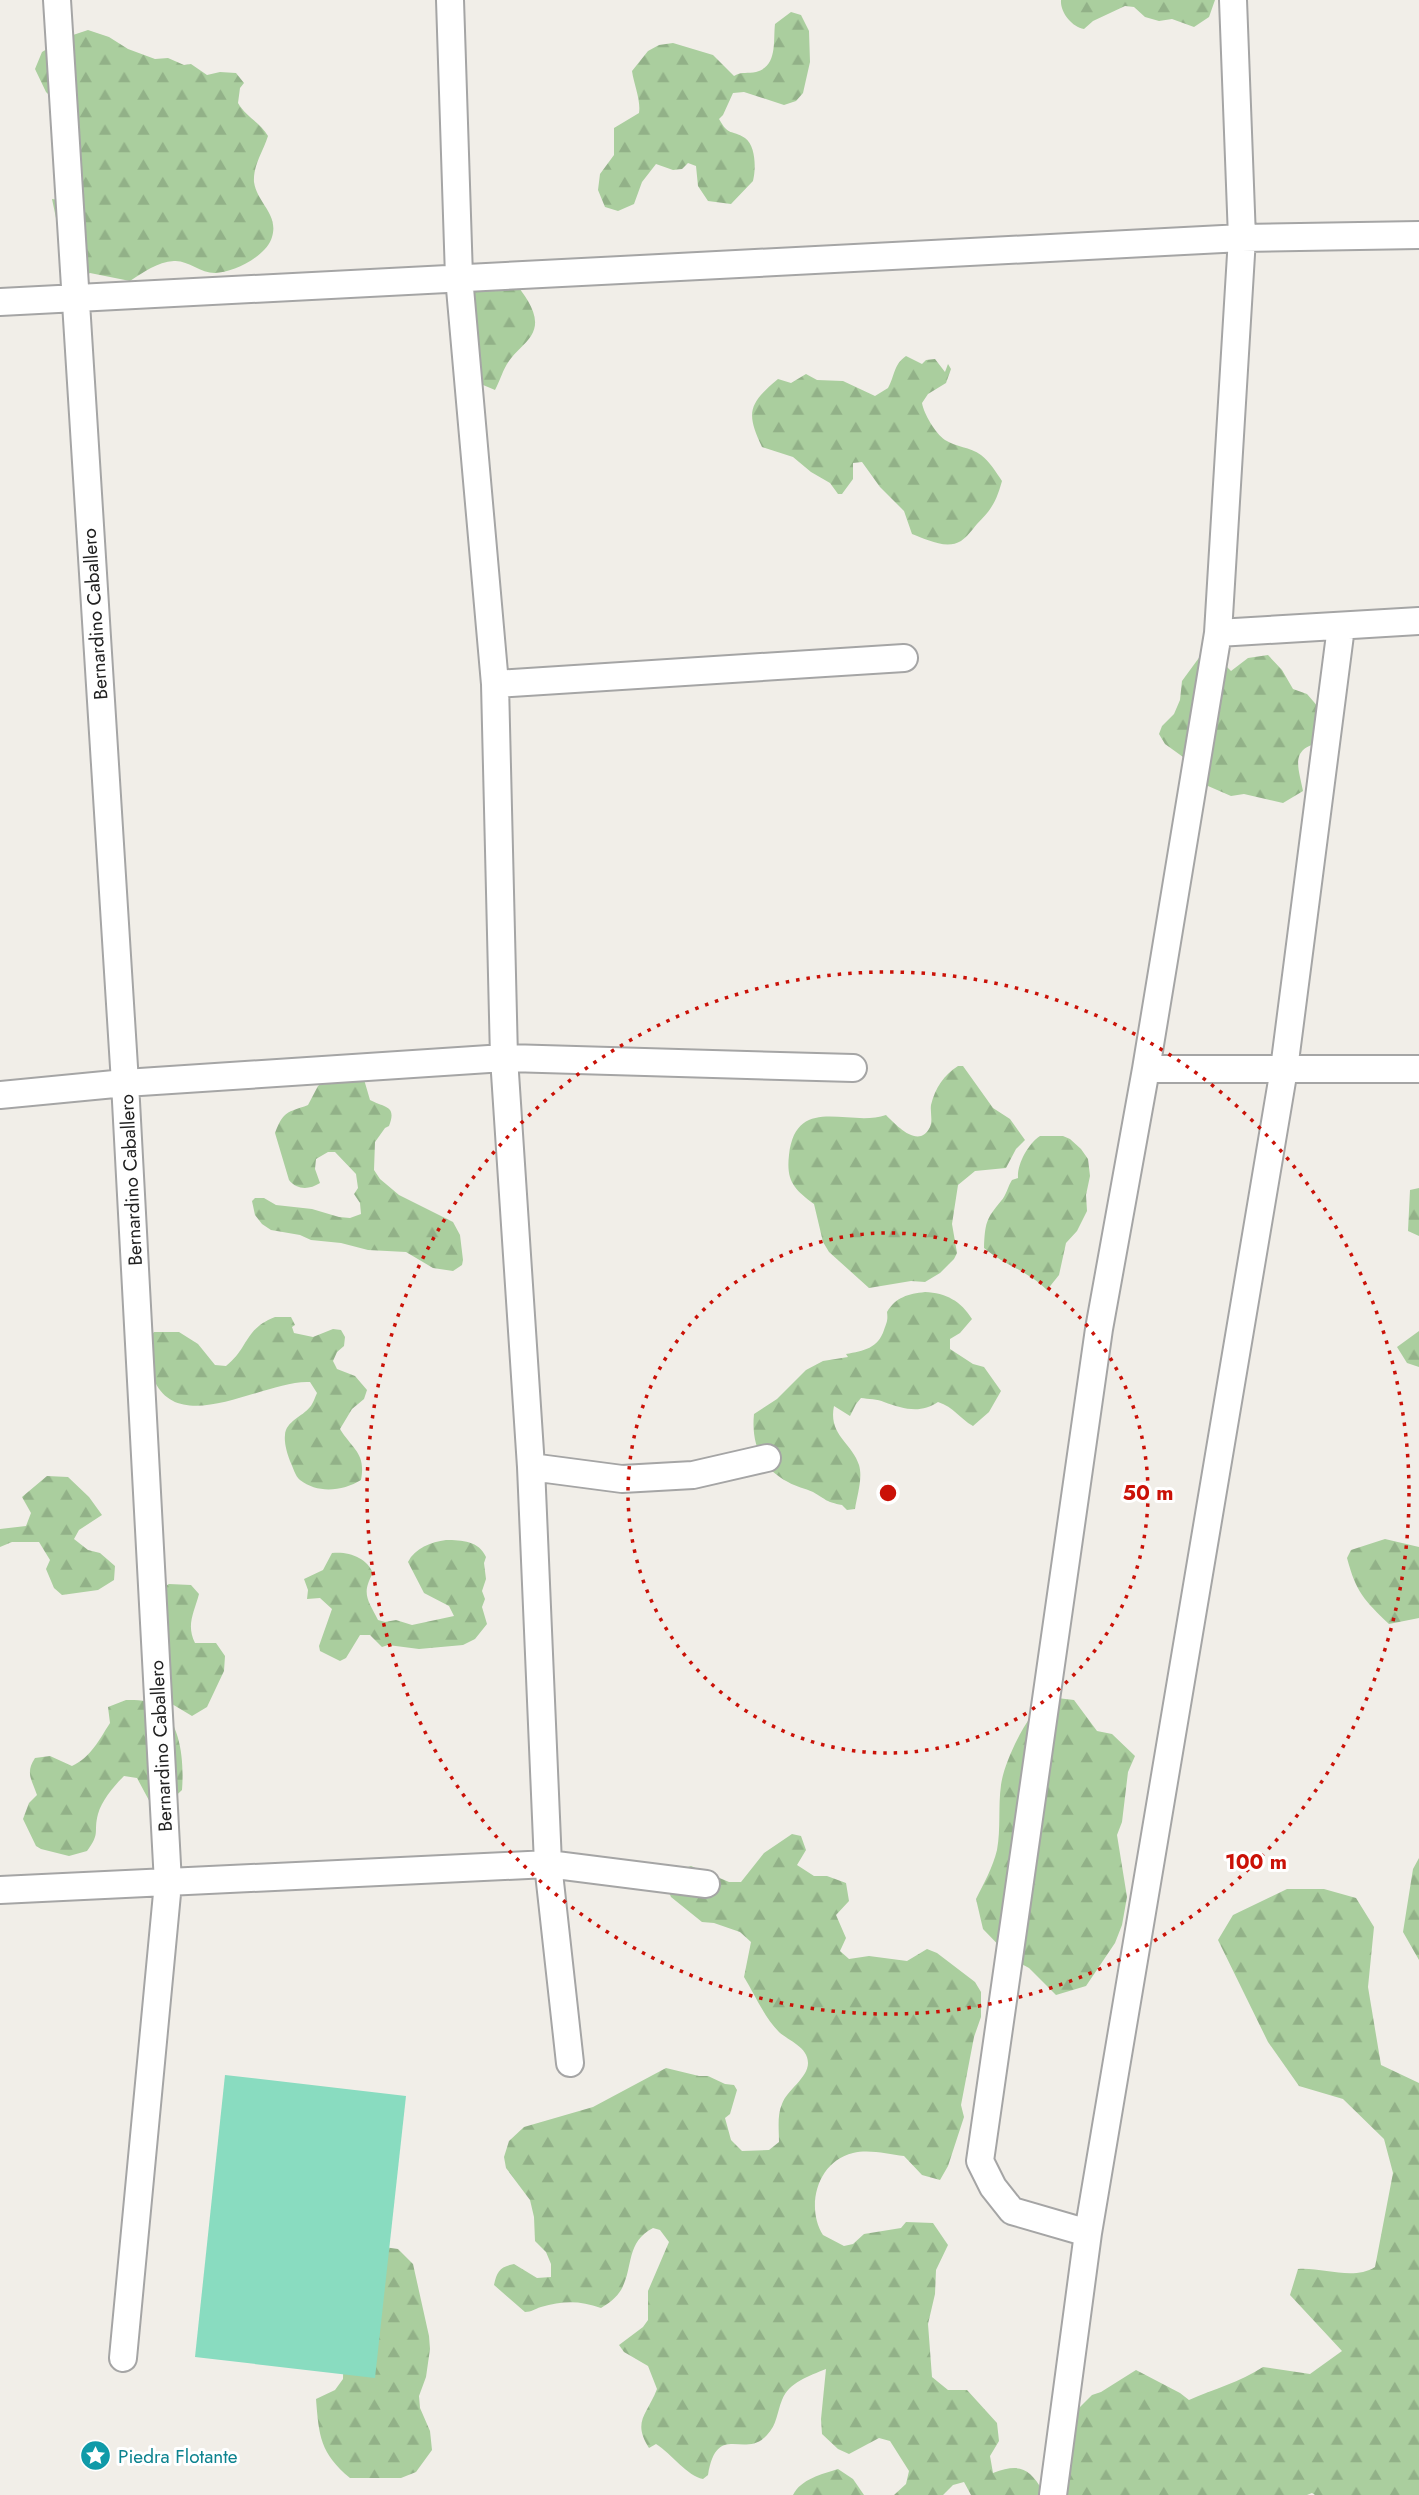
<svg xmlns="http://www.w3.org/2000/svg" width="1419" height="2495" viewBox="0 0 1419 2495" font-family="Jost,sans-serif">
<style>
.forest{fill:url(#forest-firs)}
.pitch{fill:#89dcc0}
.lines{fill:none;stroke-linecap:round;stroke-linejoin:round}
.street-casing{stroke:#a5a5a5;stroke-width:30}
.street{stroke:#fff;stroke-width:26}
.ring{fill:none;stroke:#ca1107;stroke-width:3.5;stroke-dasharray:3.5 7}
.labels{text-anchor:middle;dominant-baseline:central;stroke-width:6;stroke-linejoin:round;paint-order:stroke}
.street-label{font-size:19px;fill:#212121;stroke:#fff}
.culture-label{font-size:19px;fill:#0d838f;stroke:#fff;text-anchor:start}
.centre{fill:#ca1107;stroke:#fff;stroke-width:3.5}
.ring-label{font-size:21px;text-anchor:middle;font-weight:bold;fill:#ca1107;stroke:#fff;stroke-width:6;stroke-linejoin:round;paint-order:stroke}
</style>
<defs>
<pattern id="forest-firs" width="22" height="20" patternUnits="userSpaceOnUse" patternTransform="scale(1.75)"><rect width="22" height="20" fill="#aace9e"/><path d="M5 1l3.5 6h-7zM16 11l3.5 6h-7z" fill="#92b188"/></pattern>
</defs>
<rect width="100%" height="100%" fill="#f1eee8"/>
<path class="forest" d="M 1061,0 L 1215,0 L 1209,17 L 1194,27 L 1172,19 L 1159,21 L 1145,17 L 1134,7 L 1125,6 L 1093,21 L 1084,29 C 1072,27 1060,12 1061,0 Z
M 791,12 L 801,15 L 809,31 L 810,62 L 803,93 L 796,101 L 784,105 L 744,92 L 733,93 L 723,115 L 719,119 C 729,137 731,129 745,138 C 756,146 756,169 753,181 L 731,204 L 708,201 L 698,186 L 696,166 L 688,163 L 682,169 L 673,170 L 656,164 L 642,182 L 634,204 L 618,211 L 605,207 L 598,190 L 600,174 L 614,155 L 614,128 L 639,113 C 641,100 634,85 632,71 L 648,51 L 659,45 L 673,43 L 713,55 L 734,76 C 742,71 748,74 756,72 C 778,66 773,41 775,24 Z
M 88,30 L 109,37 L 128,49 L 155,59 L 168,58 L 184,65 L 191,64 L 207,75 L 220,72 L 236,73 L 244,83 L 240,88 L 238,103 C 246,117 261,123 268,136 C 263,152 253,165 254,182 C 257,203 279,214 272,237 C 267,256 233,273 215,273 C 200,273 188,260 174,261 C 157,262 144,272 130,281 L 90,273 L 81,278 L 60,237 L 52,199 L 73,202 L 64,110 L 46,92 L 35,69 L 42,52 L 67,37 Z
M 515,282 C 526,298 543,317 531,336 C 525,345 515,352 509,361 C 503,369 500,381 495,390 L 476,382 L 459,291 Z
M 906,356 L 922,364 L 926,360 L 935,359 L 945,372 L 948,364 L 951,369 L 946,383 L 928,394 L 922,403 C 924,414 935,433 945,440 C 956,447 970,447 981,455 C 990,462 996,472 1002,481 C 996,502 992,509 977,524 C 972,530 967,537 961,541 C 946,550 926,539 912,534 L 904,511 L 880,487 L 862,462 L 853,463 L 853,479 L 842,494 L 838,494 L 830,483 L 811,472 L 793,457 L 762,447 C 746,413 748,404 778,379 L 791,383 L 806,374 L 817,380 L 843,381 L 875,396 L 888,388 C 895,376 893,365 906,356 Z
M 1212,652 L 1231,671 L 1248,658 L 1268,655 L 1282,670 L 1293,689 L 1307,694 L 1326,716 L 1319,743 C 1289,749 1299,769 1303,791 L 1283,803 L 1244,794 L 1231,796 L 1208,786 L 1190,762 L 1165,744 L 1159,734 L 1162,726 L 1174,714 L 1180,700 L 1182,681 L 1201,655 Z
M 958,1066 L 963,1066 L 993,1108 L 1010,1119 L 1025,1140 L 1016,1149 L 1006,1168 L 975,1171 L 958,1185 L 952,1224 L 957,1253 L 954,1259 L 940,1273 L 925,1282 L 911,1281 L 869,1288 L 829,1252 L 823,1242 L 814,1204 C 794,1189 786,1181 789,1155 C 796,1093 850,1128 886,1115 C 896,1125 919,1150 930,1127 C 933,1120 930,1112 931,1105 C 935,1088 944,1075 958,1066 Z
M 363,1076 L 370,1100 C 385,1108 397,1105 389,1126 L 385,1128 L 375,1142 L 374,1170 L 380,1179 L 399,1195 L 453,1222 L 460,1235 L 463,1260 L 462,1265 L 453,1271 L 433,1268 L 406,1252 L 368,1250 L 341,1243 L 311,1240 L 300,1235 L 271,1230 L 262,1224 L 255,1215 L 252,1201 L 255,1198 L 264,1198 L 276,1205 L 312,1209 L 339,1217 L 350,1218 L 361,1214 L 360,1203 L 354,1194 L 358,1188 L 356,1174 L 335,1152 L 328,1152 L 316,1159 L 315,1169 L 320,1183 C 309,1190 297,1190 289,1180 L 275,1133 C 284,1110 287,1113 308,1105 L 318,1086 L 325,1080 Z
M 1040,1136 L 1063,1136 L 1070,1139 L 1081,1149 L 1088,1159 L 1090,1176 L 1086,1195 L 1087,1211 L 1077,1231 L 1066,1243 L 1059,1275 L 1047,1290 C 1028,1271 1004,1265 984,1248 C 985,1223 986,1219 1001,1201 C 1006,1196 1008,1186 1012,1180 L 1018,1178 C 1017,1164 1028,1144 1040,1136 Z
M 1419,1188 L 1419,1236 L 1408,1231 L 1410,1190 Z
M 925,1292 C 946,1293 961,1301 972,1319 L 960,1333 L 950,1339 L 950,1349 L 973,1364 L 984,1367 L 1001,1391 L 989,1412 L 973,1426 C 959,1418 954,1407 938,1402 C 921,1414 903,1409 884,1402 C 878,1399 868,1399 861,1398 L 856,1404 L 850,1416 L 834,1406 C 828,1435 852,1443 859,1465 C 863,1478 857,1496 855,1509 L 847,1510 L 842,1505 C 826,1502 827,1500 813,1492 C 805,1488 796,1487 788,1482 C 761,1468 751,1443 754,1414 L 777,1399 L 806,1370 L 823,1361 L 848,1357 L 846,1354 C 864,1351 878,1348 884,1330 C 887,1322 888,1320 887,1312 C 896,1297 908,1294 925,1292 Z
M 275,1317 L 291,1317 L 295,1325 L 292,1327 L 294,1333 L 313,1337 L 333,1329 L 341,1330 L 345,1337 L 344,1346 L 337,1352 L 333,1361 L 337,1369 L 355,1376 L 367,1390 L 364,1399 L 352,1409 L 340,1429 C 353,1450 366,1453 361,1480 C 343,1491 318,1494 300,1480 C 295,1476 293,1467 290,1461 C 287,1453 284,1443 285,1435 C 286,1421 302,1417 310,1407 C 313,1404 315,1397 317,1393 L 310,1382 C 267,1379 182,1437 155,1382 C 153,1377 149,1372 147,1367 C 144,1356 147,1340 154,1332 L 179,1332 L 198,1344 L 215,1365 L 226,1366 C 249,1348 244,1329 275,1317 Z
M 1419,1331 L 1419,1367 L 1407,1363 L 1397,1347 Z
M 47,1476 L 68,1477 L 89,1497 L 102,1515 L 79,1530 L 74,1539 L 88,1550 L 100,1553 L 115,1566 L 114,1580 L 98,1590 L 62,1595 L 54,1588 L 46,1569 L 50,1560 L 39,1542 L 12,1542 L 0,1547 L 0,1529 L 26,1526 L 31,1513 L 22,1497 Z
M 1385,1539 L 1419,1547 L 1419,1618 L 1389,1624 C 1364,1600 1356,1592 1347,1558 L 1351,1550 Z
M 446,1540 C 462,1540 479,1541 486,1557 L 484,1563 L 486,1579 L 482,1591 L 485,1599 L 482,1607 L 487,1624 L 475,1639 L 463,1645 L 419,1649 L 388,1645 L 382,1647 L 370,1635 L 360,1635 L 346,1658 L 340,1661 L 320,1651 L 319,1646 L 332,1609 L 320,1598 L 307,1599 L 308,1590 L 304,1579 L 323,1570 L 332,1553 C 349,1551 367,1558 373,1573 C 361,1594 368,1600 378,1620 L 385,1622 L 396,1620 L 412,1625 L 454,1616 L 449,1606 L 424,1593 L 408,1562 C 415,1548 431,1542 446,1540 Z
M 169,1584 L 191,1585 L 199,1594 C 194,1613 186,1625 195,1643 L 216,1643 L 225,1656 L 224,1671 L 207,1707 L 192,1716 L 172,1704 L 162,1694 L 160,1589 Z
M 1049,1697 L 1074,1700 L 1097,1731 L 1112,1734 L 1135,1756 L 1128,1772 L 1122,1822 L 1117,1835 L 1127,1897 L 1122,1925 L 1115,1943 L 1086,1986 L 1056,1995 L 1029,1968 L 1012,1959 L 983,1929 L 976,1899 C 984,1883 993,1867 997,1850 C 1001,1829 998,1806 1001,1785 C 1004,1761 1029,1710 1049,1697 Z
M 126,1700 C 136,1700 150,1700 158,1706 C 182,1724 184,1764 182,1790 L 165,1806 L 152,1806 L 137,1778 L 124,1776 C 114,1786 102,1800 98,1814 C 93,1833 101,1832 87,1851 L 69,1856 L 41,1849 L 36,1846 L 23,1819 L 29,1803 L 37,1795 C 32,1780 25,1773 35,1758 L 50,1756 L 72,1766 C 91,1757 99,1740 110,1723 L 108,1707 Z
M 792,1834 L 801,1836 L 806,1850 L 797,1865 L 814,1876 L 827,1876 L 846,1883 L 849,1901 L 836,1915 L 846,1938 L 840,1951 L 849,1959 L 869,1956 L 907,1961 L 927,1949 L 937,1953 L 975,1982 L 981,1992 L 981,2017 L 974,2037 L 961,2105 L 964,2117 L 948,2166 L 940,2180 L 922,2175 L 904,2156 C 888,2154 869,2149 853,2153 C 818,2161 805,2206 823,2235 L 844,2246 L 853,2244 L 864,2234 L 901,2228 L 906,2222 L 933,2223 L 948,2245 L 936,2270 L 935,2294 L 928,2324 L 932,2377 L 948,2390 L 967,2390 L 997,2423 L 999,2441 L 990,2456 L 993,2473 C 1020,2463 1029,2468 1043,2491 L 1042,2495 L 971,2495 L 964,2482 L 953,2485 L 943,2495 L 894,2495 L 906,2484 L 909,2471 L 890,2441 L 879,2438 L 849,2454 L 838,2449 L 822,2434 L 821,2419 L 826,2369 C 809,2376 789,2382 782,2400 C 777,2412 777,2425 767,2435 C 744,2460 717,2421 708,2475 L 703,2479 C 687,2476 672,2454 656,2444 L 649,2448 C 632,2421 647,2415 657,2389 L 648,2366 L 624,2352 L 619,2345 L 643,2327 L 648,2320 L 648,2291 L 669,2242 L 660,2230 L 653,2228 C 625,2243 634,2267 621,2290 C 617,2297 608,2304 601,2308 C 579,2300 562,2301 541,2307 C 534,2309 532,2312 525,2312 L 494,2285 C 497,2271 500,2267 514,2264 L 537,2278 L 551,2277 L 551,2264 L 546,2252 L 535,2241 L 534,2217 L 530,2200 L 506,2168 L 504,2157 L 509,2141 L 524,2127 L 593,2107 L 666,2068 L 699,2076 L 708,2076 L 725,2084 L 734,2085 L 737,2090 L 730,2114 L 725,2118 L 731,2140 L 742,2151 L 769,2150 L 779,2142 C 779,2130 777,2115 782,2104 C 787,2090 808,2078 808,2063 C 808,2047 789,2041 779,2032 C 764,2017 755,1995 744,1977 L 751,1942 L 740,1932 L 714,1923 L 702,1922 L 671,1897 L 666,1886 L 676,1871 L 691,1866 L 729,1882 L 741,1882 L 764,1853 Z
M 1419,1858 L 1419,1960 L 1403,1932 L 1413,1869 Z
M 1287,1889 L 1324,1889 L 1356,1898 L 1374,1927 L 1368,1987 L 1381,2065 L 1419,2083 L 1419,2495 L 1315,2495 L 1312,2493 L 1307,2495 L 1056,2495 L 1058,2429 L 1092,2395 L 1101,2392 L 1136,2370 L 1180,2393 L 1189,2400 C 1214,2389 1240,2382 1263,2367 L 1310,2374 L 1342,2351 L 1290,2295 L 1298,2269 C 1323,2267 1353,2281 1375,2267 L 1393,2173 L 1384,2139 L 1343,2099 L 1299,2086 L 1268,2042 L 1218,1940 L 1233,1915 Z
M 377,2246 L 398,2249 L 413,2264 L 429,2336 L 430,2349 L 426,2377 L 419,2396 L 420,2408 L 430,2431 L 432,2450 L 416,2472 L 401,2478 L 350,2478 C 320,2453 319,2436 316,2399 L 335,2390 L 343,2379 L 344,2323 Z
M 838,2469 L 853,2479 L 864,2495 L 793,2495 C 801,2479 822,2474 838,2469 Z"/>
<path class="pitch" d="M 225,2075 L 406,2096 L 375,2378 L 195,2357 Z"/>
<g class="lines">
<defs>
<path id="street" d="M 57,0 L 125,1083 L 168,1883 L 123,2358
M 450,0 L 459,277 L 495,684 L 504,1058 L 531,1467 L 548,1864 L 570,2063
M 0,302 L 1242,238 L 1419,235
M 1218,633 L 1419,621
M 495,684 L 904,658
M 1146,1069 L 1419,1069
M 0,1095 L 125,1083 L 504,1058 L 853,1068
M 531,1467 L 622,1479 L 693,1475 L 767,1458
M 0,1890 L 548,1864 L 706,1884
M 1088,2233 L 1012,2211 L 993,2187 L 980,2161 L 1099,1329 L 1146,1069 L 1218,633 L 1242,238 L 1233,0
M 1053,2495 L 1088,2233 L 1284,1069 L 1341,627"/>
</defs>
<use href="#street" class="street-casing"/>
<use href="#street" class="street"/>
</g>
<g class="ring">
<circle cx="888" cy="1493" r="260"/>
<circle cx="888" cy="1493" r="521"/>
</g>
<defs>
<symbol id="sight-disc" viewBox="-11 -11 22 22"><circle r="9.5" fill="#0f9aa8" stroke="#fff"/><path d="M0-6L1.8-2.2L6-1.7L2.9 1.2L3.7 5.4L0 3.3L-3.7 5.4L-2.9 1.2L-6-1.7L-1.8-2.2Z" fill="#fff"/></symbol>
</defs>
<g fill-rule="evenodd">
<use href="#sight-disc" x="78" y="2438" width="35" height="35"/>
</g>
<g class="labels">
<g class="street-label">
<text transform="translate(95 614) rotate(-94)">Bernardino Caballero</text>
<text transform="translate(131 1180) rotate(-93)">Bernardino Caballero</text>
<text transform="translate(161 1746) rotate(-93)">Bernardino Caballero</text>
</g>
<g class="culture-label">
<text x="118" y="2456">Piedra Flotante</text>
</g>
</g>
<circle cx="888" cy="1493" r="10" class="centre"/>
<g class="ring-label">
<text x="1148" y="1500">50 m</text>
<text x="1256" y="1869">100 m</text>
</g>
</svg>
